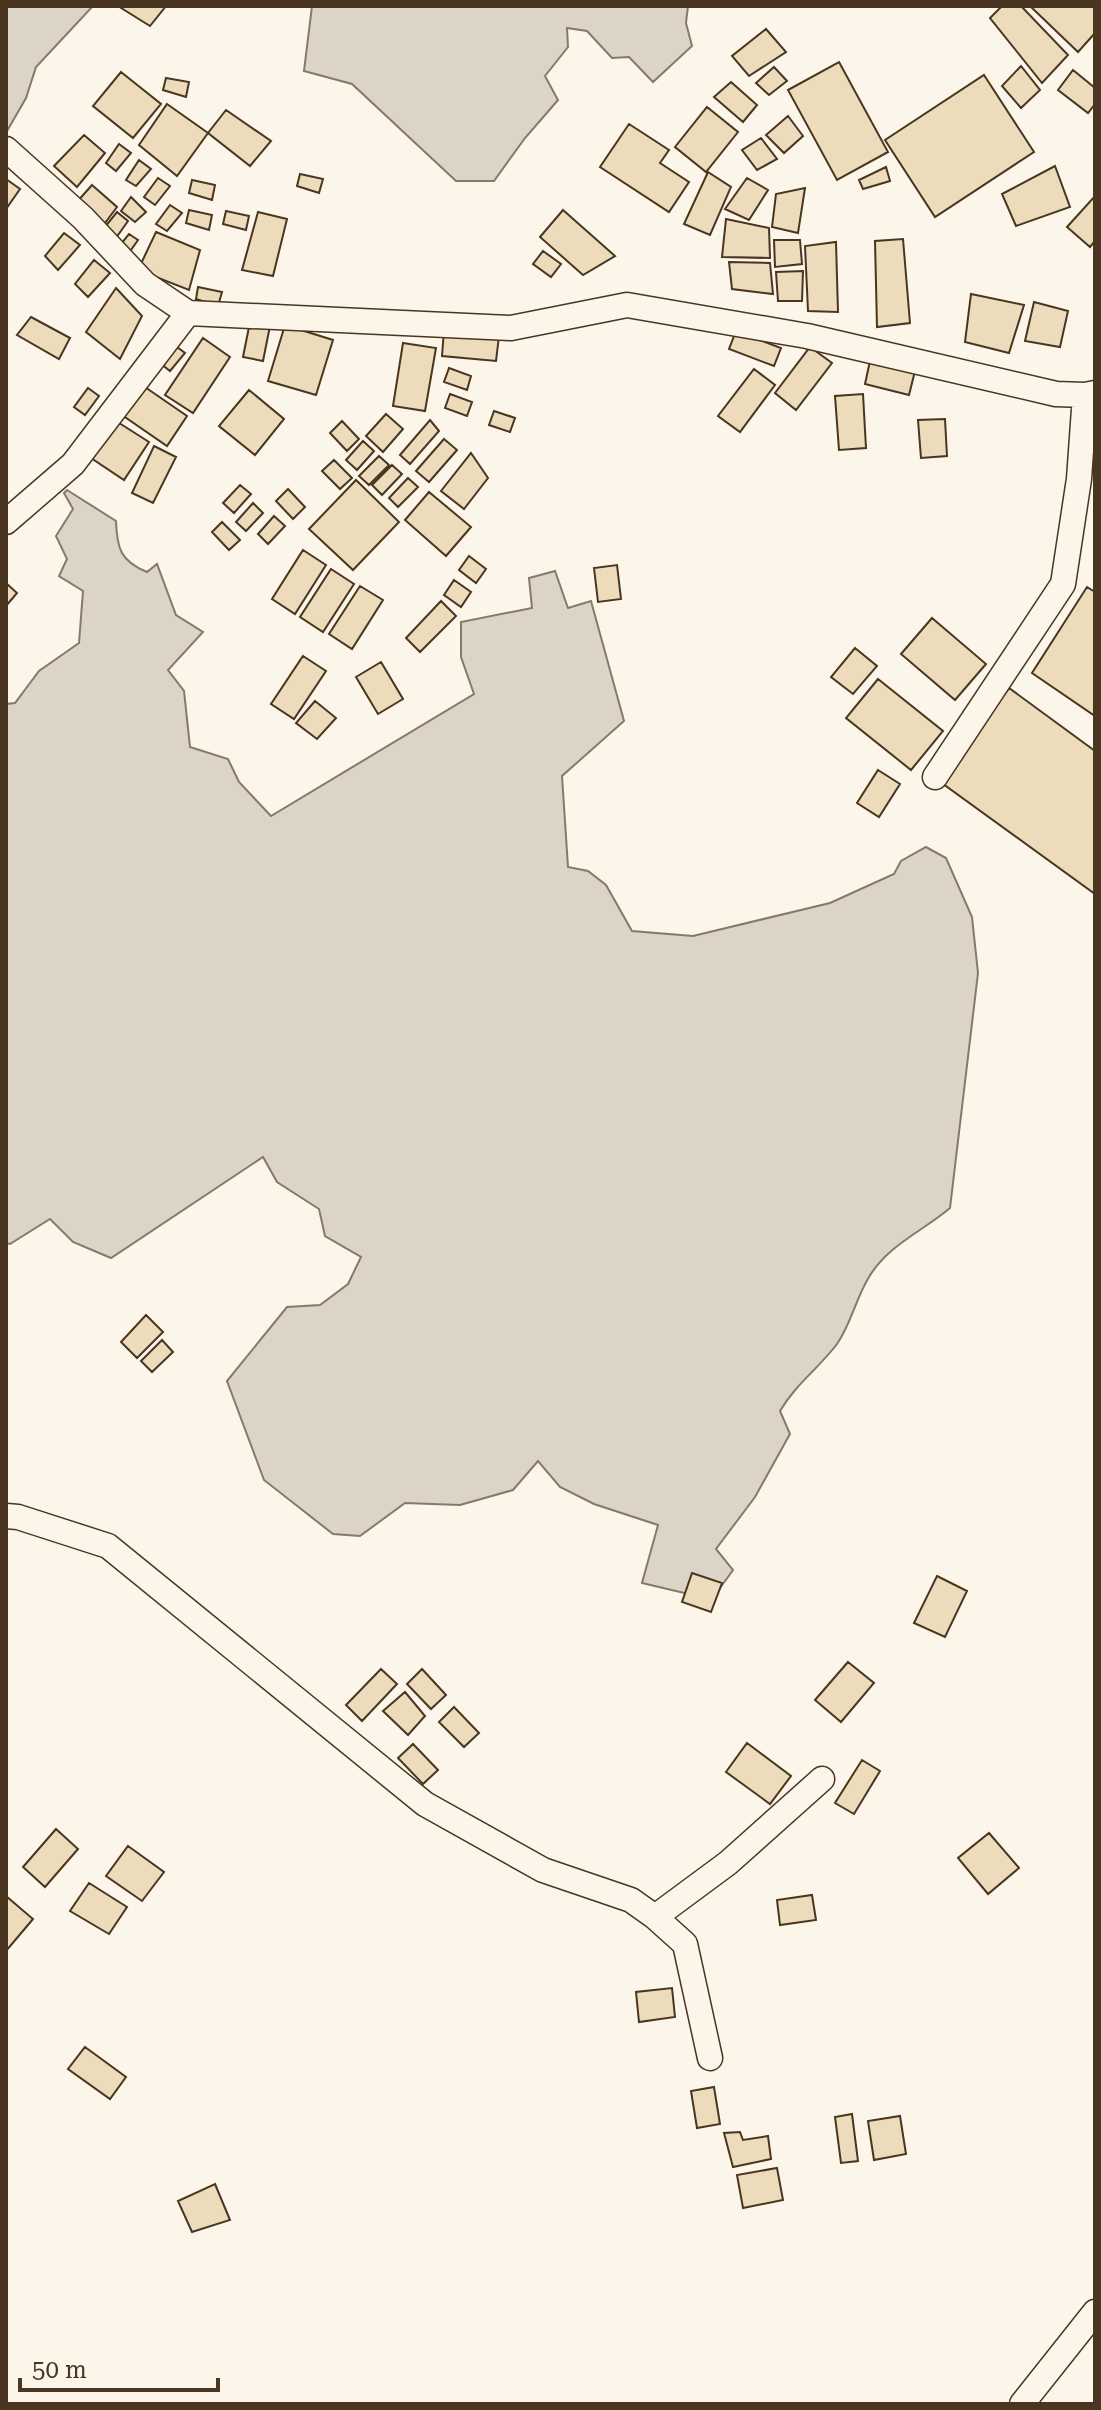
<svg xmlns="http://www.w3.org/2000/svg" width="1101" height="2410" viewBox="0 0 1101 2410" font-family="'Roboto Serif',serif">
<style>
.water{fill:#dcd4c6;stroke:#887966;stroke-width:2}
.building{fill:#ecdcbc;stroke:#4a3520;stroke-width:2}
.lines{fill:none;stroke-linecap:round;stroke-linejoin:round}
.minor-casing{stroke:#4a3520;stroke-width:27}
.minor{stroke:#fbf6e9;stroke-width:24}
</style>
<rect width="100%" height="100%" fill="#fbf6e9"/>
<path class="water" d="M 6,6 L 93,6 L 36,67 L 26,98 L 7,131 Z
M 312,6 L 688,6 L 686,23 L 692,46 L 653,82 L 629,57 L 612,58 L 587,31 L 567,28 L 568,47 L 545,76 L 558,100 L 525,138 L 494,181 L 456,181 L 352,84 L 304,71 Z
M 67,490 L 116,521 C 117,548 120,561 147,572 L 157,564 L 176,615 L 203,632 L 168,670 L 184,691 L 190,747 L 228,759 L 239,782 L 271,816 L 474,694 L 461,657 L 461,622 L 532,608 L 529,578 L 555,571 L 568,608 L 591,601 L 624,721 L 562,776 L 568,867 L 588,871 L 606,885 L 632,931 L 693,936 L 830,903 L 894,874 L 901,861 L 926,847 L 946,858 L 972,917 L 978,973 L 950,1208 C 923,1231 888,1245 869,1277 C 856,1298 851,1324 837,1344 C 819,1368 795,1385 780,1411 L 790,1434 L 755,1497 L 716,1549 L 733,1570 L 717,1592 L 697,1596 L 642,1583 L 658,1525 L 594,1504 L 560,1487 L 538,1461 L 513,1490 L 460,1505 L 405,1503 L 360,1536 L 333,1534 L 264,1480 L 227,1381 L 287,1307 L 320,1305 L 348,1284 L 361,1257 L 325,1236 L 319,1209 L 277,1182 L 263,1157 L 111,1258 L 73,1242 L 50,1219 L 10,1244 L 6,1243 L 6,704 L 15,703 L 39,671 L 79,643 L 83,591 L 59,576 L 67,559 L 56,536 L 73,509 L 64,493 Z"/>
<path class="building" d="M 118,6 L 166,6 L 150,26 Z
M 1002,6 L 1021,6 L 1068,55 L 1042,83 L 990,18 Z
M 1030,6 L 1095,6 L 1095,33 L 1078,52 Z
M 766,29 L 786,52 L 749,76 L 732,56 Z
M 839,62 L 888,152 L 837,180 L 788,90 Z
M 1021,66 L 1040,90 L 1021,108 L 1002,86 Z
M 774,67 L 787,81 L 769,95 L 756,83 Z
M 1073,70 L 1095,88 L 1095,104 L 1088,113 L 1058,90 Z
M 121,72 L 161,104 L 133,138 L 93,106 Z
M 984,75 L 1034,152 L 935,217 L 885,140 Z
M 166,78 L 189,82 L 186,97 L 163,90 Z
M 731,82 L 757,105 L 743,122 L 714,97 Z
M 167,104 L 208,133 L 177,176 L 139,145 Z
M 707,107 L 738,132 L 706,172 L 675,147 Z
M 226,110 L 271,141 L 250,166 L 208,133 Z
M 788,116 L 803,136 L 784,153 L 766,135 Z
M 629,124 L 669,150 L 660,163 L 689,182 L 669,212 L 600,167 Z
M 84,135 L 105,153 L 77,187 L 54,166 Z
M 761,138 L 777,159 L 757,170 L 742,150 Z
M 119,144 L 131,153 L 116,171 L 106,163 Z
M 139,160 L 151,169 L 136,186 L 126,180 Z
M 1055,166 L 1070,207 L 1016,226 L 1002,194 Z
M 886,167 L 890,181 L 863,189 L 859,180 Z
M 708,172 L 731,187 L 710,235 L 684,224 Z
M 300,174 L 323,179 L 319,193 L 297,186 Z
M 158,178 L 170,186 L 155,205 L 144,197 Z
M 747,178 L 768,190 L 749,220 L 725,209 Z
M 6,179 L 20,189 L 6,209 Z
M 192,180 L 215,185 L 212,200 L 189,193 Z
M 92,185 L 117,207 L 102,227 L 76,203 Z
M 805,188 L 798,233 L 772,227 L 776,194 Z
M 1095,196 L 1095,241 L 1090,247 L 1067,227 Z
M 131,197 L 146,212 L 135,222 L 121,211 Z
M 170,205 L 182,213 L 167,231 L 156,224 Z
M 189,210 L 212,215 L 209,230 L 186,223 Z
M 563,210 L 615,256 L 583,275 L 540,237 Z
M 226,211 L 249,216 L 246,230 L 223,224 Z
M 117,212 L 128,221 L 113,242 L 100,233 Z
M 258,212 L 287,219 L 273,276 L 242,270 Z
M 726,219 L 769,228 L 770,258 L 722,257 Z
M 156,232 L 200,250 L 189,290 L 138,270 Z
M 64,233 L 80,245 L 58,270 L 45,256 Z
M 129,234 L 138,240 L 126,257 L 116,250 Z
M 903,239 L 910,323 L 877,327 L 875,241 Z
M 774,240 L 800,240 L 802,264 L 775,267 Z
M 836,242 L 838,312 L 808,311 L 805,246 Z
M 543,251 L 561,264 L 551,277 L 533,264 Z
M 94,260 L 110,273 L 88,297 L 75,284 Z
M 729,262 L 770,263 L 773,294 L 732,289 Z
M 803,271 L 802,301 L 778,301 L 776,272 Z
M 198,287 L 222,292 L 218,306 L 196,299 Z
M 116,288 L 142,316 L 120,359 L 86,332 Z
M 971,294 L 1024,305 L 1009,353 L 965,342 Z
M 1034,302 L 1068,311 L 1060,347 L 1025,341 Z
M 31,317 L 70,338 L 59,359 L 17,335 Z
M 250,322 L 270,326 L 263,361 L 243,357 Z
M 285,325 L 333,340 L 316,395 L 268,381 Z
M 444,330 L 499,336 L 496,361 L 442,356 Z
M 736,331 L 781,348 L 774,366 L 729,349 Z
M 203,338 L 230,357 L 193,413 L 165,395 Z
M 403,343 L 436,348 L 425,411 L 393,406 Z
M 173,344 L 185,353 L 170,371 L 160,363 Z
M 810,347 L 832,363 L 796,410 L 775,393 Z
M 870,361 L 915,371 L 909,395 L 865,384 Z
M 449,368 L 471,376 L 467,390 L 444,382 Z
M 754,369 L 775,385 L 740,432 L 718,416 Z
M 142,385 L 187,416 L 167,446 L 122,415 Z
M 88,388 L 99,396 L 85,415 L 74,407 Z
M 249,390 L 284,419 L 255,455 L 219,426 Z
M 450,394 L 472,402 L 467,416 L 445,408 Z
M 863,394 L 866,448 L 839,450 L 835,396 Z
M 494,411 L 515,418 L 510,432 L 489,425 Z
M 386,414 L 403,429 L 383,452 L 366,436 Z
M 945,419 L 947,456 L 921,458 L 918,420 Z
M 430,420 L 439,431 L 410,464 L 400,455 Z
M 116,421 L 149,442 L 124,480 L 91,458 Z
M 342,421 L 359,439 L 347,451 L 330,433 Z
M 444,439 L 457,450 L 429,482 L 416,471 Z
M 363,441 L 374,451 L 357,470 L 346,460 Z
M 154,446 L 176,457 L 153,503 L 132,493 Z
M 471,453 L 488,478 L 464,509 L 441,491 Z
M 379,456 L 389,465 L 369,485 L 359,476 Z
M 334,460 L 352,478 L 340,489 L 322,471 Z
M 392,465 L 402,474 L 382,495 L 372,485 Z
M 408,478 L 418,487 L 398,507 L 389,498 Z
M 356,480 L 399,522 L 353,570 L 309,529 Z
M 240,485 L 251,494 L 234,513 L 223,503 Z
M 288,489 L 305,507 L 293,519 L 276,501 Z
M 429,492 L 471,527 L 446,556 L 405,520 Z
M 253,503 L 263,513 L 246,531 L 236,522 Z
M 274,516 L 285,526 L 268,544 L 258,534 Z
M 222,522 L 240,540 L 229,550 L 212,532 Z
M 303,550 L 326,565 L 295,614 L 272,599 Z
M 469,556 L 486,569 L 476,583 L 459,570 Z
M 617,565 L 621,599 L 598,602 L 594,568 Z
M 331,569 L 354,584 L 323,632 L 300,617 Z
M 454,580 L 471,592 L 461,607 L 444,595 Z
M 6,583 L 17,593 L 6,606 Z
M 360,586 L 383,600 L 352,649 L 329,634 Z
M 1087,587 L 1095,592 L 1095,716 L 1032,673 Z
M 441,601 L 456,616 L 420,652 L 406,638 Z
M 932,618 L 986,664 L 955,700 L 901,654 Z
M 855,648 L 877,666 L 853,694 L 831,677 Z
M 303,656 L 326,671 L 294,719 L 271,704 Z
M 381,662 L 403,699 L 378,714 L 356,677 Z
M 878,679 L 943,731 L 911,770 L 846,718 Z
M 1009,688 L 1095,751 L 1095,894 L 939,781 Z
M 315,701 L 336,718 L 317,739 L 296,723 Z
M 878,770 L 900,784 L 879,817 L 857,803 Z
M 146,1315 L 163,1332 L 137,1358 L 121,1342 Z
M 162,1340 L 173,1352 L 152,1372 L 141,1361 Z
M 692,1573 L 722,1583 L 711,1612 L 682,1602 Z
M 937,1576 L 967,1591 L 945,1637 L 914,1623 Z
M 848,1662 L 874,1683 L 841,1722 L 815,1700 Z
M 381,1669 L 397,1684 L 362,1721 L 346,1705 Z
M 422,1669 L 446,1695 L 431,1709 L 407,1684 Z
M 405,1692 L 425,1716 L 408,1735 L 383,1711 Z
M 454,1707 L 479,1733 L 464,1747 L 439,1722 Z
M 747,1743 L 791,1776 L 770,1804 L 726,1772 Z
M 413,1744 L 438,1770 L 423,1784 L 398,1758 Z
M 862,1760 L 880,1771 L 854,1814 L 835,1803 Z
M 56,1829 L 78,1849 L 45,1887 L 23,1867 Z
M 989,1833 L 1019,1868 L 988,1894 L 958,1858 Z
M 128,1846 L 164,1872 L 142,1901 L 106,1876 Z
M 89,1883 L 127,1907 L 109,1934 L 70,1911 Z
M 812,1895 L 816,1920 L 780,1925 L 777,1900 Z
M 6,1896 L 33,1919 L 6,1951 Z
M 672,1988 L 675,2017 L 639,2022 L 636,1992 Z
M 85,2047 L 126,2077 L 110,2099 L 68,2069 Z
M 714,2087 L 720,2124 L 697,2128 L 691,2091 Z
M 852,2114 L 858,2161 L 841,2163 L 835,2117 Z
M 900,2116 L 906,2154 L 874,2160 L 868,2121 Z
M 740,2132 L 743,2140 L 768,2136 L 771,2159 L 733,2167 L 724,2133 Z
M 777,2168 L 783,2200 L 743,2208 L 737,2175 Z
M 215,2184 L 230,2220 L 192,2232 L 178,2201 Z"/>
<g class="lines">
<defs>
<path id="minor" d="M 6,149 L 83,218 L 145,284 L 188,313 L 511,328 L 627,305 L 807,336 L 1056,394 L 1085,395 L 1095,393
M 6,522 L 73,464 L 188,313
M 935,777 L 1063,584 L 1079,479 L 1085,395
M 6,1516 L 18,1517 L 108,1546 L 425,1804 L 543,1870 L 631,1900 L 655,1917 L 685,1944 L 710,2058
M 655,1917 L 728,1863 L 822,1779
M 1022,2404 L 1095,2312"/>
</defs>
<use href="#minor" class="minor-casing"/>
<use href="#minor" class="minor"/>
</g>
<rect width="1101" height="2410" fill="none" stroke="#4a3520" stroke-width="16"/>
<path d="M20 2378v12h198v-12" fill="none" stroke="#4a3520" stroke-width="4"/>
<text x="32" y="2378" font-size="24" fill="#4a3520" stroke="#fbf6e9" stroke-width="6" paint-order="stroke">50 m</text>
</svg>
